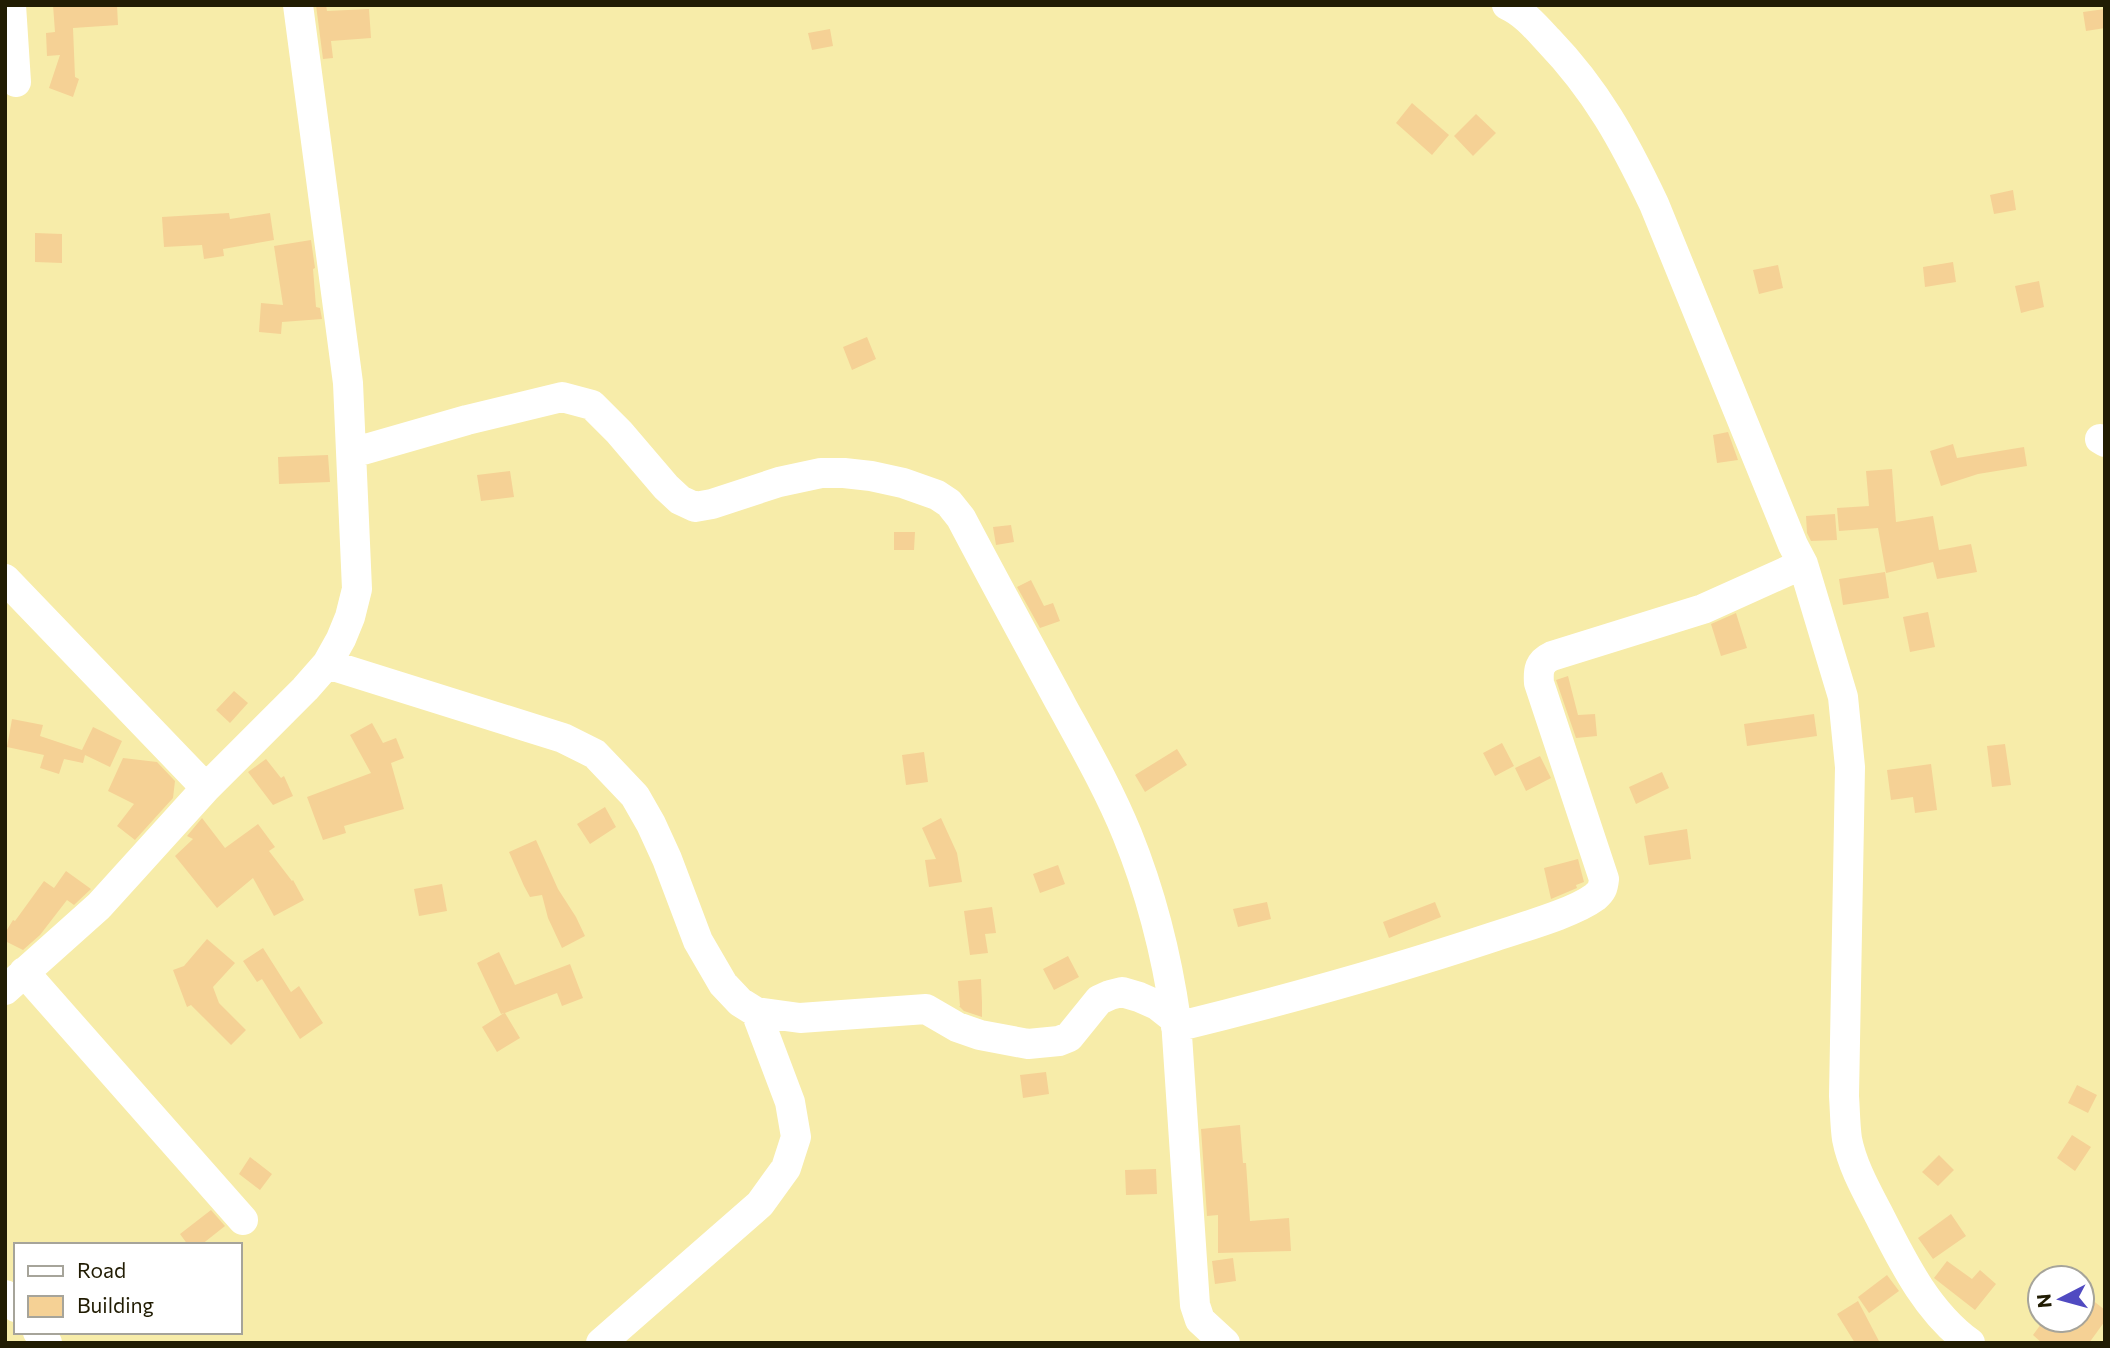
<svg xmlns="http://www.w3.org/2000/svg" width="2110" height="1348" viewBox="0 0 2110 1348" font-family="Commissioner,sans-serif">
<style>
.building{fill:#f5d195}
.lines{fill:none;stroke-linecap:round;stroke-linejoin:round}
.minor{stroke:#fff;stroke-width:30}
</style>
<rect width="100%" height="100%" fill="#f7eca9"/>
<path class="building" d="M 53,5 L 117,5 L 118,25 L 73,28 L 75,77 L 79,79 L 73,97 L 49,88 L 60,55 L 47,56 L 46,33 L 55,32 Z
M 316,5 L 326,5 L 327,11 L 369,9 L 371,38 L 331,41 L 333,58 L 323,59 Z
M 2105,9 L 2105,28 L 2086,31 L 2083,12 Z
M 830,29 L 833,46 L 812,50 L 808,33 Z
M 1412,103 L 1449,135 L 1432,155 L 1396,123 Z
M 1476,114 L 1496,133 L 1473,156 L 1454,136 Z
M 2013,190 L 2016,210 L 1994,214 L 1990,195 Z
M 229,213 L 230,219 L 270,213 L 274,240 L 223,249 L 224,256 L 204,259 L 202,245 L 164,247 L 162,217 Z
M 35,233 L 62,234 L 62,263 L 35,262 Z
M 311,240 L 315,268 L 313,269 L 316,307 L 320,308 L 322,319 L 282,322 L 281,334 L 259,332 L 261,303 L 283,305 L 274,246 Z
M 1953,262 L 1956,282 L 1925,287 L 1923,267 Z
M 1778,265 L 1783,288 L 1759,294 L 1753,270 Z
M 2039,281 L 2044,307 L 2021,313 L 2015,286 Z
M 867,337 L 876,359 L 852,370 L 843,347 Z
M 1728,432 L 1738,460 L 1717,463 L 1713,435 Z
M 1953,444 L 1957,458 L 2024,447 L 2027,466 L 1978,474 L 1941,486 L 1930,451 Z
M 328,455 L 330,482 L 279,484 L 278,457 Z
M 1892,469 L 1896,522 L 1933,516 L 1939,550 L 1971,544 L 1977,572 L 1937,579 L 1933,562 L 1886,573 L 1878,528 L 1839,531 L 1837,508 L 1869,506 L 1866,471 Z
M 510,471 L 514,497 L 481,501 L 477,475 Z
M 1835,514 L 1837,540 L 1811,541 L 1807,533 L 1806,516 Z
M 1011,525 L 1014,542 L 996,545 L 993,527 Z
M 894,532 L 915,532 L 914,550 L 894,550 Z
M 1885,572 L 1889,598 L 1843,605 L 1839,579 Z
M 1031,580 L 1044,606 L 1053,603 L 1060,621 L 1040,628 L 1017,587 Z
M 1928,612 L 1935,647 L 1910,652 L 1903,617 Z
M 1736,613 L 1747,648 L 1721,656 L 1711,624 Z
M 1568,676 L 1578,715 L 1595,714 L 1597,736 L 1576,738 L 1556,680 Z
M 234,691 L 248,703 L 230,723 L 216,710 Z
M 1814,714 L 1817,736 L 1747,746 L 1744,724 Z
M 12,719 L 43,725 L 40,736 L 82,750 L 93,727 L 122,741 L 110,767 L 85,755 L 83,763 L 64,759 L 59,774 L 40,768 L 44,755 L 7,747 Z
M 372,723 L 383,743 L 396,738 L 404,758 L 391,763 L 404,809 L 344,826 L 346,833 L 323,840 L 307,797 L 371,773 L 350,735 Z
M 1502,743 L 1514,766 L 1495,776 L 1483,753 Z
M 2005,744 L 2011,785 L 1992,787 L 1987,746 Z
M 1177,749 L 1187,765 L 1145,792 L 1135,775 Z
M 924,752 L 928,782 L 906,785 L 902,755 Z
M 1540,756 L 1551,778 L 1526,791 L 1515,768 Z
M 123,758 L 157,762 L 175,781 L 173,798 L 135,840 L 117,826 L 134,804 L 108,791 Z
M 266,759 L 281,778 L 284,776 L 293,796 L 273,805 L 248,772 Z
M 1931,764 L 1937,810 L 1915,813 L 1913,797 L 1891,800 L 1887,770 Z
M 1662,772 L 1669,788 L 1636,804 L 1629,787 Z
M 605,807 L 616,827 L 590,844 L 577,824 Z
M 202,818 L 225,848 L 258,824 L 275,847 L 269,851 L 292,881 L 293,880 L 304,900 L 274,916 L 253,878 L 217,908 L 175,856 L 193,839 L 187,836 Z
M 941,818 L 957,853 L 962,882 L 929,887 L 925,860 L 936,859 L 922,828 Z
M 1687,829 L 1691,859 L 1649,865 L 1644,836 Z
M 536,840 L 558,889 L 576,917 L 585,936 L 562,948 L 548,918 L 542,895 L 530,897 L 524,886 L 509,852 Z
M 1578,859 L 1584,882 L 1576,885 L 1577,888 L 1551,899 L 1544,868 Z
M 1058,865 L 1065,884 L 1040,893 L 1033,874 Z
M 66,871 L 91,889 L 74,905 L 67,900 L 40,935 L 23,950 L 5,941 L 5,933 L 13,920 L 15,921 L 44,881 L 54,888 Z
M 442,884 L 447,911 L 419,916 L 414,889 Z
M 1267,902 L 1271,919 L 1238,927 L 1233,909 Z
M 1435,902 L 1441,917 L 1389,938 L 1383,922 Z
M 992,907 L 996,933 L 985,934 L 988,953 L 970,955 L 964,911 Z
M 207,939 L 235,963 L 213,987 L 219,1003 L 246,1030 L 231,1045 L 191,1005 L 187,1007 L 173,970 L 184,966 Z
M 263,948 L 291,992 L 299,986 L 323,1023 L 300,1039 L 262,979 L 257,982 L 243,961 Z
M 499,952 L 515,985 L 570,964 L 583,998 L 562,1006 L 557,993 L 505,1013 L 520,1038 L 497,1052 L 482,1027 L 504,1013 L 501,1014 L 477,963 Z
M 1068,956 L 1079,977 L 1054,990 L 1043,969 Z
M 981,979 L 982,1003 L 982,1017 L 964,1011 L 959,1006 L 960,1006 L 958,981 Z
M 1046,1072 L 1049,1094 L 1023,1098 L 1020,1075 Z
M 2077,1085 L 2097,1095 L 2088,1113 L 2068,1103 Z
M 1240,1125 L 1243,1163 L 1246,1163 L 1250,1221 L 1289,1218 L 1291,1251 L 1218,1253 L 1218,1215 L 1207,1216 L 1201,1129 Z
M 2072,1135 L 2091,1147 L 2075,1171 L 2057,1158 Z
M 1939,1155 L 1954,1170 L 1938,1186 L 1922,1172 Z
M 250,1157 L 272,1174 L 260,1190 L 239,1174 Z
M 1156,1169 L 1157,1194 L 1126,1195 L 1125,1170 Z
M 211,1210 L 225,1226 L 201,1245 L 188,1245 L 180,1234 Z
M 1951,1214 L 1966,1236 L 1933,1259 L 1918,1238 Z
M 1233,1258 L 1236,1281 L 1215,1284 L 1212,1261 Z
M 1947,1261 L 1972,1279 L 1980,1270 L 1996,1284 L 1975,1310 L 1934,1278 Z
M 1887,1275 L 1899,1291 L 1869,1313 L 1858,1297 Z
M 2082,1292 L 2105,1310 L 2105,1321 L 2089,1343 L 2042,1343 L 2033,1335 L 2044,1320 L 2060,1331 L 2068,1320 L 2082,1320 Z
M 1858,1301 L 1880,1343 L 1855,1343 L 1837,1314 Z"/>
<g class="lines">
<path class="minor" d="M 11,5 L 16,82
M 1507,5 C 1523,12 1536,27 1548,40 C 1597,91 1624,141 1654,204 L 1793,545 L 1803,564 L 1843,697 L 1850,767 L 1844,1096 C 1845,1110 1845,1125 1847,1139 C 1852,1165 1866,1190 1878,1213 C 1902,1260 1926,1311 1970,1343
M 2100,439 L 2105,442
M 352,453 L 467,420 L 562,397 L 592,405 L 619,432 L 666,487 L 680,500 L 695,507 L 712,504 L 779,482 L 821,473 L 844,473 L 871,476 L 903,483 L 937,495 L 949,503 L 961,518 C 994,581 1028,643 1062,706 C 1085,748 1109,790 1127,834 C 1151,893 1167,957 1176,1020 L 1195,1305 L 1200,1320 L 1225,1343
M 5,579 L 206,788
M 327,664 L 563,738 L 595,754 L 635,796 L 651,824 L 667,859 L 698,941 L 723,984 L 740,1002 L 756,1012 L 800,1018 L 926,1009 L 957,1027 L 980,1035 L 1028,1044 L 1059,1041 L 1069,1037 L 1099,1000 L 1110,995 L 1122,992 L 1139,997 L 1157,1005 L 1176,1020
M 24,972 L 243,1220
M 5,990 L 99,906 L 206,788 L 305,689 L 327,664 L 341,639 L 350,617 L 357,589 L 348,383 L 298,5
M 1176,1027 C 1282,1001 1387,972 1490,938 C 1519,928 1572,914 1595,897 C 1602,891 1603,888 1604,879 L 1539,683 C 1538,670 1539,662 1552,656 L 1703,609 L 1803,564
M 5,1295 L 16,1307
M 38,1332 L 47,1343
M 601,1343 L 760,1204 L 786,1168 L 796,1137 L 790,1102 L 756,1012"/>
</g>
<rect width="2110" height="1348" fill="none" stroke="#211c03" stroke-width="14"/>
<rect x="14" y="1243" width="228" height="91" fill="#ffffff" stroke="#a6a49a" stroke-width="2"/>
<rect x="28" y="1266" width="35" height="10" fill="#ffffff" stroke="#a6a49a" stroke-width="2"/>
<text x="77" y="1278" font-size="21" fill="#211c03">Road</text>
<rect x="28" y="1296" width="35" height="21" fill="#f5d195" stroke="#a6a49a" stroke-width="2"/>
<text x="77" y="1313" font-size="21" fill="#211c03">Building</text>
<g transform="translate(2061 1299) rotate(264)"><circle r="33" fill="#ffffff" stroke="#a6a49a" stroke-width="2"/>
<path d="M0-5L12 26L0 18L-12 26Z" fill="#504ac1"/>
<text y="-10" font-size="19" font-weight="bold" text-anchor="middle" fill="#211c03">N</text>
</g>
</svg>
